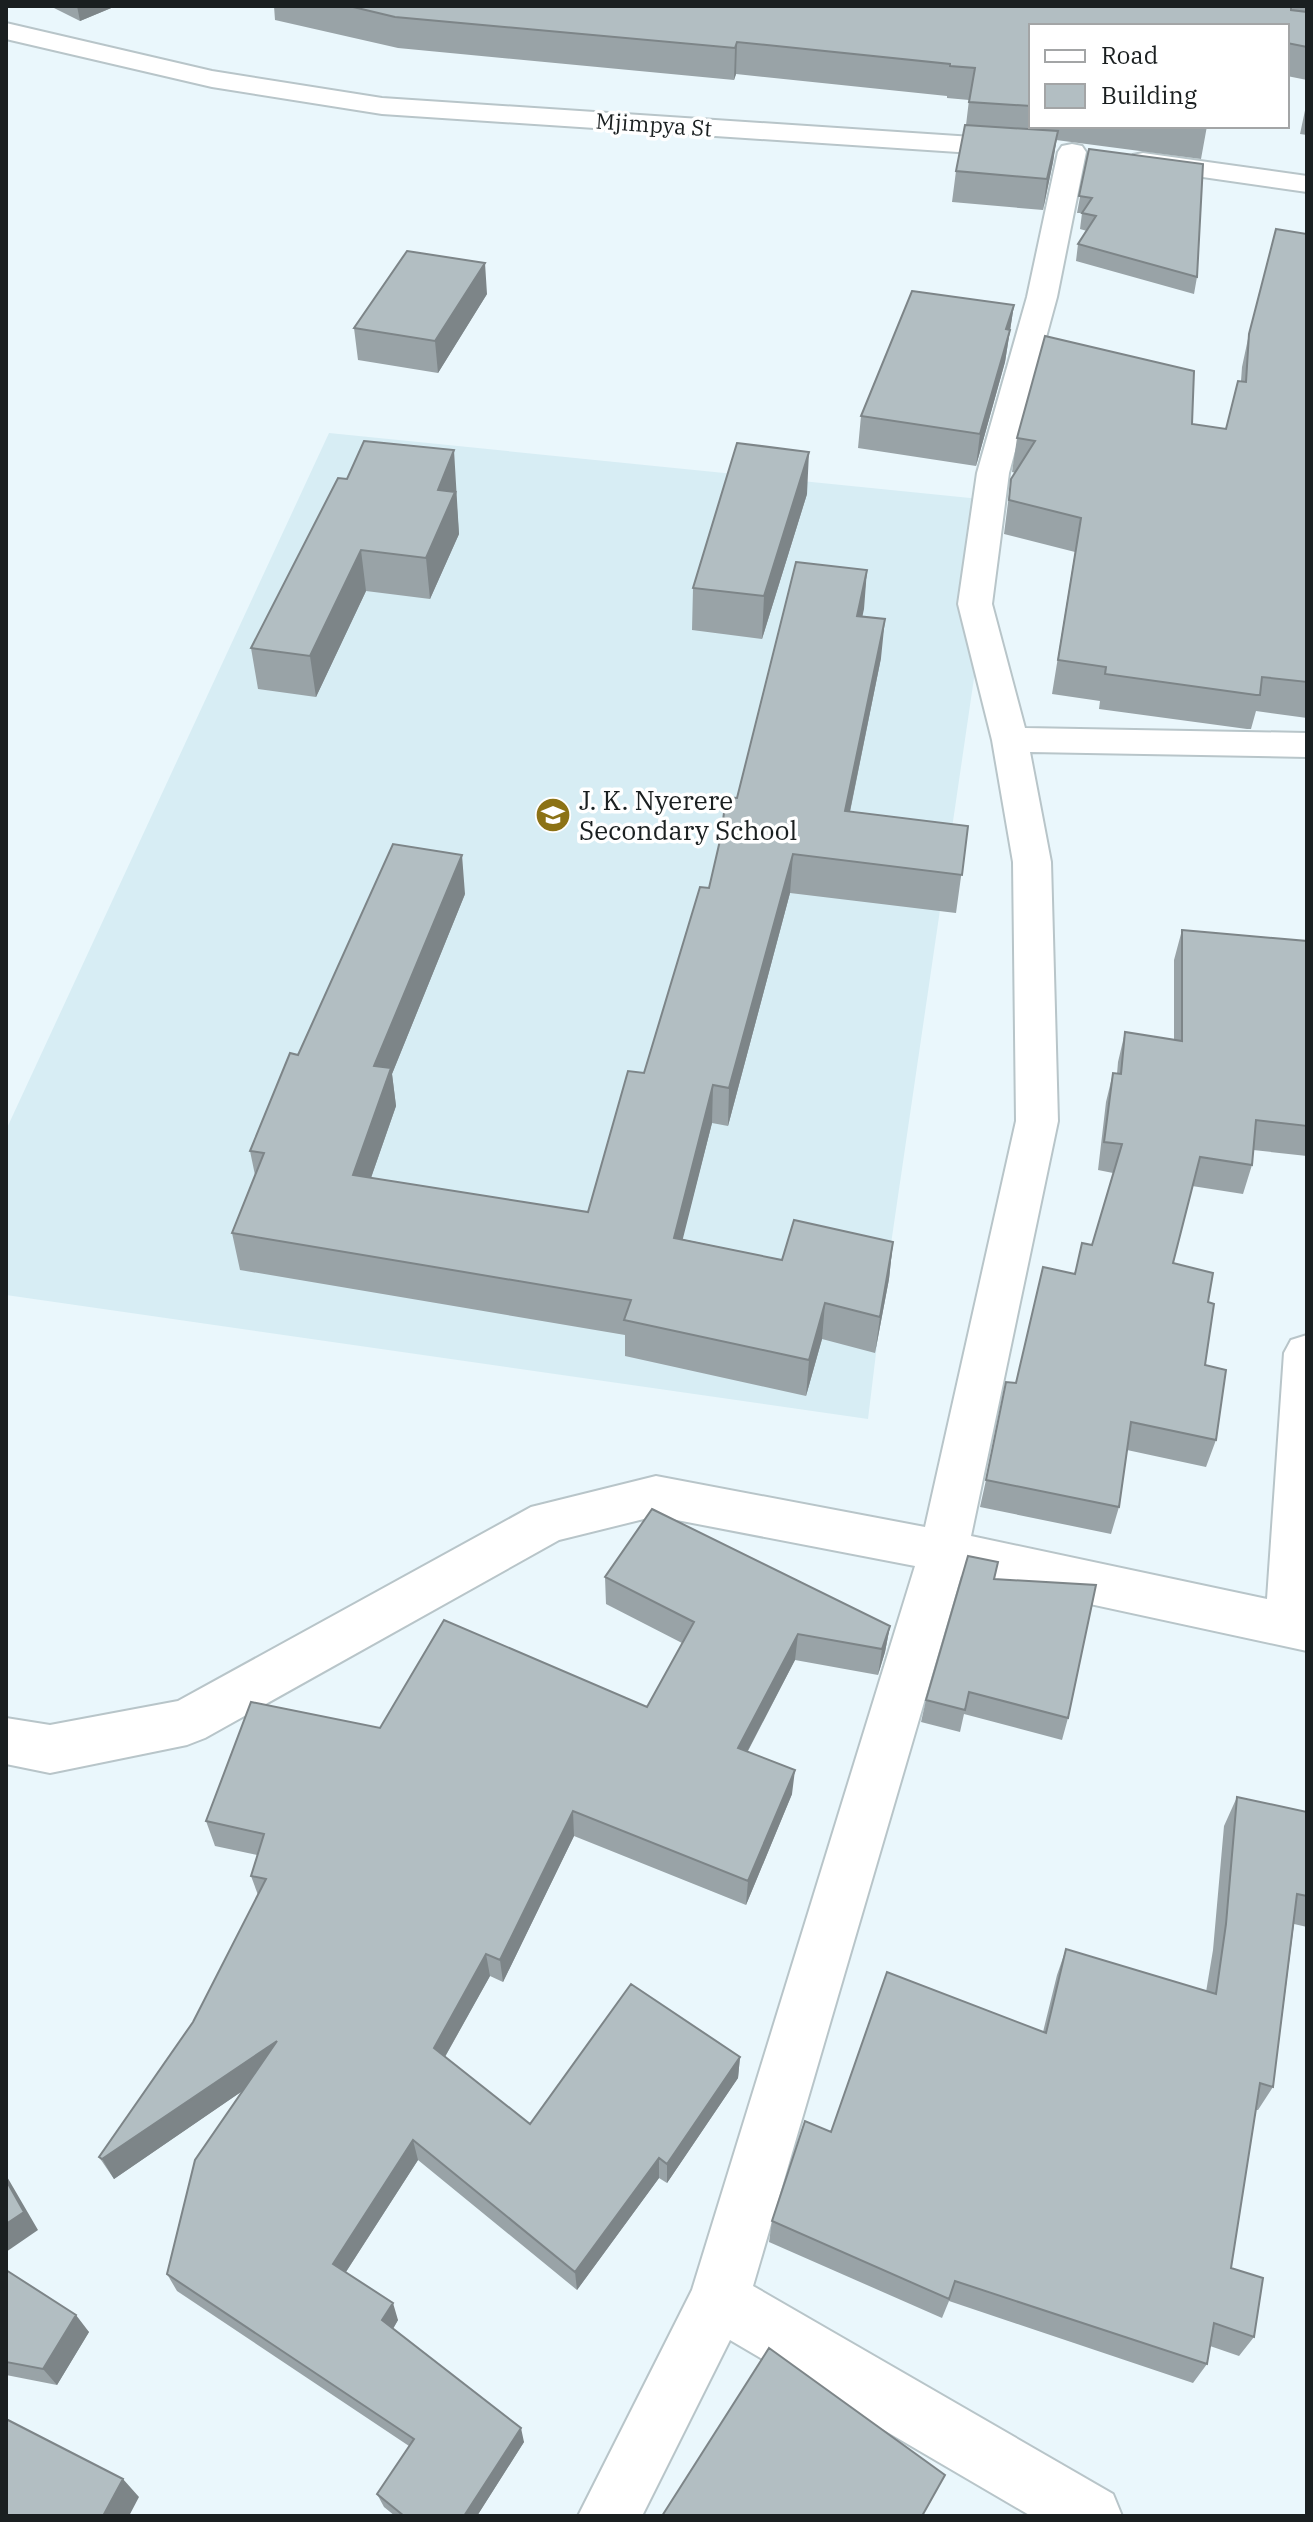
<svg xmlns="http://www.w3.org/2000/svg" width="1313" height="2522" viewBox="0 0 1313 2522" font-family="'IBM Plex Serif',serif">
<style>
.built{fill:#d7edf4}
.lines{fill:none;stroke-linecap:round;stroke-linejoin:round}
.minor-casing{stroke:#b8c5c9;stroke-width:4}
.minor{fill:#fff;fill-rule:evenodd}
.wall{fill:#99a3a7}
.shaded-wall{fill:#7d8588}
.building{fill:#b2bec2;stroke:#7d8588;stroke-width:2}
.labels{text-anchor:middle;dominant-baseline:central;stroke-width:7;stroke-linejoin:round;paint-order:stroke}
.far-street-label{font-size:22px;fill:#1a1f20;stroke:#fff}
.poi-label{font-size:26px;fill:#1a1f20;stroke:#fff;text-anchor:start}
</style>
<rect width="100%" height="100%" fill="#eaf7fc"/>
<path class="built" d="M 329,433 L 1000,501 L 881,1312 L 868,1419 L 6,1295 L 6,1130 Z"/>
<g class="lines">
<defs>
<path id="minor" d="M 6,23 L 212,71 L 382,98 L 1019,140 L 1029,142 L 1033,148 L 1029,154 L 1019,156 L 382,114 L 212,87 L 6,39 Z
M 1072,144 L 1082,146 L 1086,152 L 1057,297 L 1009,473 L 992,604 L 1025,728 L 1307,733 L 1307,757 L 1030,752 L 1051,862 L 1058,1121 L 971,1536 L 1267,1599 L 1284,1353 L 1291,1340 L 1307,1335 L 1307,1651 L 961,1576 L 753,2286 L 1113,2494 L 1122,2516 L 1031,2516 L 730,2340 L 642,2516 L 578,2516 L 692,2290 L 915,1566 L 656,1516 L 559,1540 L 205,1738 L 187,1745 L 50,1773 L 6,1764 L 6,1718 L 50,1725 L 178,1701 L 531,1507 L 656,1476 L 925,1527 L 1016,1121 L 1013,862 L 992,740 L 958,604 L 977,473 L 1027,297 L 1058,152 L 1062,146 Z
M 1143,153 L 1307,176 L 1307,192 L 1133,167 L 1129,161 L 1133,155 Z"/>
</defs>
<use href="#minor" class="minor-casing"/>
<use href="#minor" class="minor"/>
</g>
<path class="wall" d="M 50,6 L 116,6 L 80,21 Z
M 274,6 L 1307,6 L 1307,80 L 1287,76 L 1287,26 L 1031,26 L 1031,126 L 1207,126 L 1201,159 L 1056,140 L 1053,162 L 1043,210 L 952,202 L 956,171 L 966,125 L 969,100 L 947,98 L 947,96 L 736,74 L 734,80 L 398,48 L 275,20 Z
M 1307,101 L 1307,135 L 1300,134 Z
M 1089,149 L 1197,277 L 1194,294 L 1076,261 L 1078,244 L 1087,231 L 1080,229 L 1082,213 L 1077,213 Z
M 1307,234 L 1307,718 L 1256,711 L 1251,729 L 1247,729 L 1099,709 L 1100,701 L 1052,694 L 1075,552 L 1004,534 L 1011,479 L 1016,473 L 1012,472 L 1017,438 L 1192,424 L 1226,429 L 1241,381 L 1242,367 L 1249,334 Z
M 487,294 L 438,373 L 358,360 L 354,328 Z
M 1014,305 L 1005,362 L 976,466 L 858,448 L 861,416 Z
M 338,478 L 457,491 L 456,495 L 459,534 L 430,599 L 366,591 L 316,697 L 258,689 L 251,648 Z
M 807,494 L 762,639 L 692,630 L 693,588 Z
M 867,570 L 862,617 L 881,658 L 850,812 L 968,826 L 956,913 L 790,893 L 728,1126 L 712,1123 L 682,1239 L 782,1260 L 893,1242 L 889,1279 L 875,1353 L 822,1339 L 806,1396 L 625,1356 L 625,1335 L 240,1270 L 232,1233 L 255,1175 L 250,1151 L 298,1055 L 465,894 L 392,1074 L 396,1106 L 371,1178 L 588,1212 L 644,1073 L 709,888 L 737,798 Z
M 1182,930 L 1307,941 L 1307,1156 L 1253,1150 L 1252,1165 L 1243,1194 L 1192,1186 L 1173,1263 L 1208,1302 L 1205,1365 L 1216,1440 L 1206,1467 L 1127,1450 L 1119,1507 L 1111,1534 L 980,1507 L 986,1480 L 1016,1383 L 1075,1274 L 1092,1245 L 1113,1173 L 1098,1170 L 1106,1102 L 1113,1073 L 1117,1074 L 1118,1062 L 1125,1032 L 1174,1040 L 1174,960 Z
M 605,1577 L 890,1626 L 885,1652 L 878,1675 L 795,1660 L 748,1751 L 792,1794 L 746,1905 L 574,1836 L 503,1982 L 490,1976 L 445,2057 L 530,2124 L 740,2057 L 738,2078 L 667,2183 L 659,2178 L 577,2290 L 418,2160 L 346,2272 L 398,2320 L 393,2329 L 524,2442 L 477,2516 L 395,2516 L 384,2507 L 377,2494 L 409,2446 L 177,2291 L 167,2274 L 242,2091 L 114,2179 L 99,2157 L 193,2022 L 258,1895 L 251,1876 L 257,1855 L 215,1846 L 206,1821 L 380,1728 L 647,1707 L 682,1643 L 606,1604 Z
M 994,1579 L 1068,1718 L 1062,1740 L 964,1714 L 960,1732 L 921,1722 L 926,1700 Z
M 1237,1797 L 1307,1812 L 1307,1927 L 1294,1924 L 1273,2087 L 1258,2110 L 1256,2110 L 1231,2268 L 1254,2337 L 1239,2356 L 1210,2346 L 1207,2364 L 1193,2383 L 949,2301 L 942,2318 L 769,2242 L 772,2221 L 831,2132 L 1043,2032 L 1057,1975 L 1066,1949 L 1206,1992 L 1213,1950 L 1224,1826 Z
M 6,2270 L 89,2332 L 57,2385 L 6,2375 Z"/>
<path class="shaded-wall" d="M 77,6 L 116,6 L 80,21 Z
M 737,42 L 736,74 L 734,80 L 735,48 Z
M 1058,131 L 1053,162 L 1043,210 L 1047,179 Z
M 485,263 L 487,294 L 438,373 L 435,341 Z
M 1014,305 L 1005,362 L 976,466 L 980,434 L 1006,329 Z
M 454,450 L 459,534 L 430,599 L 426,558 L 438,490 Z
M 809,452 L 807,494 L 762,639 L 764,596 Z
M 361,550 L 366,591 L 316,697 L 310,656 Z
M 867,570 L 864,609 L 854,655 L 857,616 Z
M 885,619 L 881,658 L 842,850 L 845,811 Z
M 793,854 L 790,893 L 728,1126 L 729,1088 Z
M 462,855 L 465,894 L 392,1074 L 396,1106 L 359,1212 L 353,1175 L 374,1066 Z
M 713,1085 L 712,1123 L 674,1274 L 674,1238 Z
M 893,1242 L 889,1279 L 875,1353 L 880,1317 Z
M 825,1303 L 822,1339 L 806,1396 L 809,1360 Z
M 890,1626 L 885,1652 L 878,1675 L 882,1649 Z
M 798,1634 L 795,1660 L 736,1773 L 738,1748 Z
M 795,1770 L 792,1794 L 746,1905 L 748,1881 Z
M 573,1811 L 574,1836 L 503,1982 L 500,1960 Z
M 486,1954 L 490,1976 L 438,2069 L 434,2048 Z
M 277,2041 L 285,2062 L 114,2179 L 102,2159 Z
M 740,2057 L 738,2078 L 667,2183 L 667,2164 Z
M 413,2140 L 418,2160 L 340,2281 L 333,2264 Z
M 659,2158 L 659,2178 L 577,2290 L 575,2272 Z
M 6,2175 L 38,2230 L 6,2252 Z
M 393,2303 L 398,2320 L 388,2337 L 382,2320 Z
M 76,2315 L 89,2332 L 57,2385 L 43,2369 Z
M 521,2428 L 524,2442 L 477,2516 L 464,2516 Z
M 123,2479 L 139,2497 L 129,2516 L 103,2516 Z"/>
<path class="building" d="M 349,6 L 1291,6 L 1291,10 L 1307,12 L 1307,47 L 1287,43 L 1287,26 L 1031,26 L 1031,106 L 969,102 L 975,68 L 950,66 L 950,64 L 737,42 L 735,48 L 395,17 Z
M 965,125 L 1058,131 L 1047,179 L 956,171 Z
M 1089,149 L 1203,164 L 1197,277 L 1078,244 L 1096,216 L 1082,213 L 1092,198 L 1079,196 Z
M 1276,229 L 1307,234 L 1307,682 L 1262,677 L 1260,695 L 1256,695 L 1105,674 L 1106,667 L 1058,660 L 1081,518 L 1009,500 L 1011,479 L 1035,441 L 1017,438 L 1045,336 L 1194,371 L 1192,424 L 1226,429 L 1238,381 L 1246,382 L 1249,334 Z
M 407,251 L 485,263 L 435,341 L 354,328 Z
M 912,291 L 1014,305 L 1006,329 L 1010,330 L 980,434 L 861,416 Z
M 364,441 L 454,450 L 438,490 L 455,492 L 426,558 L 361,550 L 310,656 L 251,648 L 338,478 L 347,479 Z
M 737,443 L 809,452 L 764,596 L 693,588 Z
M 796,562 L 867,570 L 857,616 L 885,619 L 845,811 L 968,826 L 962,875 L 793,854 L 729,1088 L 713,1085 L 674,1238 L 782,1260 L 794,1220 L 893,1242 L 880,1317 L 825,1303 L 809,1360 L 624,1320 L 631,1300 L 232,1233 L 264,1153 L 250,1151 L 290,1053 L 298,1055 L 393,844 L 462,855 L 374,1066 L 391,1068 L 353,1175 L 588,1212 L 628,1071 L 644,1073 L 700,887 L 709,888 L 721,836 L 726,797 L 737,798 Z
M 1182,930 L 1307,941 L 1307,1126 L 1256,1120 L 1252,1165 L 1200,1157 L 1173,1263 L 1213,1273 L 1208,1302 L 1214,1304 L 1205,1365 L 1226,1370 L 1216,1440 L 1131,1422 L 1119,1507 L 986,1480 L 1006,1382 L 1016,1383 L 1043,1267 L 1075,1274 L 1082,1243 L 1092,1245 L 1122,1144 L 1104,1142 L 1113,1073 L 1121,1074 L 1125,1032 L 1182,1041 Z
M 652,1509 L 890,1626 L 882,1649 L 798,1634 L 738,1748 L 795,1770 L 748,1881 L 573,1811 L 500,1960 L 486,1954 L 434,2048 L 530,2124 L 631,1984 L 740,2057 L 667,2164 L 659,2158 L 575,2272 L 413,2140 L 333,2264 L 393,2303 L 382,2320 L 521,2428 L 464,2516 L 404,2516 L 377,2494 L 414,2439 L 167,2274 L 195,2160 L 277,2041 L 102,2159 L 99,2157 L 193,2022 L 266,1879 L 251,1876 L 264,1834 L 206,1821 L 251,1702 L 380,1728 L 444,1620 L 647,1707 L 694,1622 L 605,1577 Z
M 968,1556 L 998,1562 L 994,1579 L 1096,1585 L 1068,1718 L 969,1692 L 965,1710 L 926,1700 Z
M 1237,1797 L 1307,1812 L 1307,1896 L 1297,1894 L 1273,2087 L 1260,2083 L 1231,2268 L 1263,2278 L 1254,2337 L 1214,2323 L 1207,2364 L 955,2281 L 949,2299 L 772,2221 L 805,2121 L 831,2132 L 887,1972 L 1046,2033 L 1066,1949 L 1216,1994 L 1226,1924 Z
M 6,2180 L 24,2212 L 6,2224 Z
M 6,2270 L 76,2315 L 43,2369 L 6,2362 Z
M 769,2348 L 945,2475 L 922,2516 L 662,2516 Z
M 6,2419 L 123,2479 L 103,2516 L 6,2516 Z"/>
<defs>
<symbol id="school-disc" viewBox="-11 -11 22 22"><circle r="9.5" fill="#8c7215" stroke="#fff"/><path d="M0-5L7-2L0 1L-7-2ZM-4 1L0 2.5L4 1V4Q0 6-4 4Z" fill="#fff"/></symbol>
</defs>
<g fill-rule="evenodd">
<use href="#school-disc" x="533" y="795" width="40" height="40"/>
</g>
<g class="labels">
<g class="far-street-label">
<text transform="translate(654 124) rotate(4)">Mjimpya St</text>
</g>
<g class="poi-label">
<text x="579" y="800">J. K. Nyerere<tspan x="579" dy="30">Secondary School</tspan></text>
</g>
</g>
<rect width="1313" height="2522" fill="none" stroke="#1a1f20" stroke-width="16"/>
<rect x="1029" y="24" width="260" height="104" fill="#ffffff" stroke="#a3a5a6" stroke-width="2"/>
<rect x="1045" y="50" width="40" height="12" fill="#ffffff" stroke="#a3a5a6" stroke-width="2"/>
<text x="1101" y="64" font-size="24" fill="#1a1f20">Road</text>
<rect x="1045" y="84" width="40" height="24" fill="#b2bec2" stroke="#a3a5a6" stroke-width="2"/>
<text x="1101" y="104" font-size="24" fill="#1a1f20">Building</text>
</svg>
